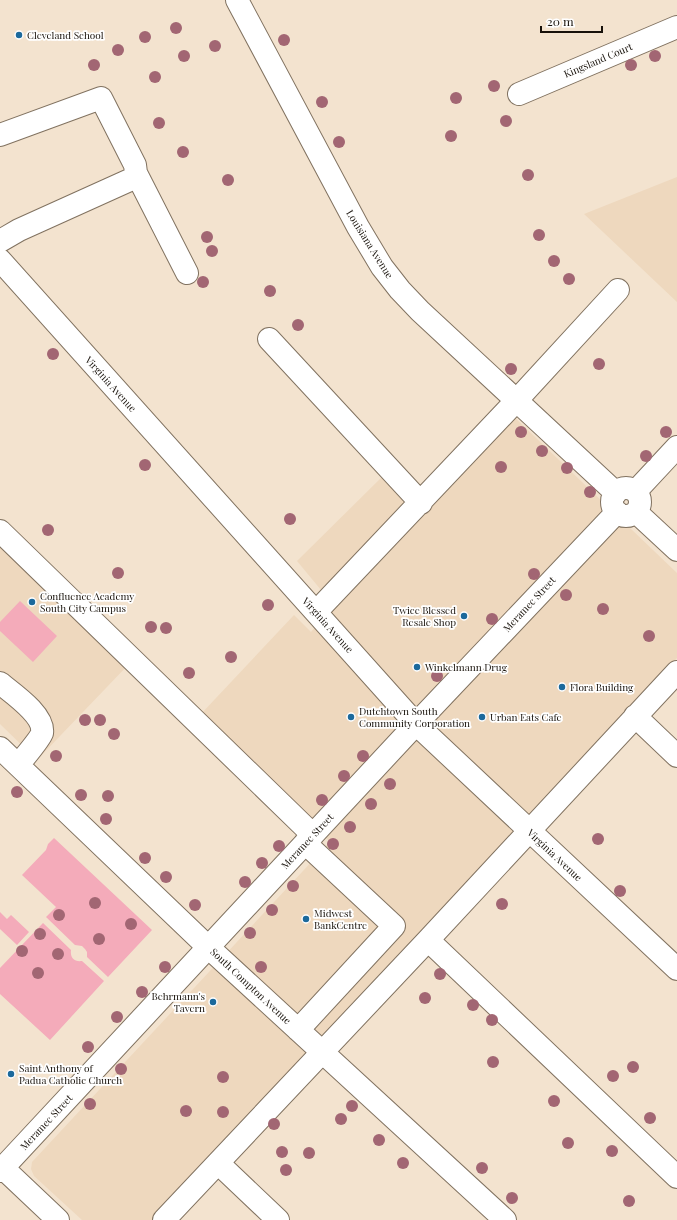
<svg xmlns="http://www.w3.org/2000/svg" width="677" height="1220" viewBox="0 0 677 1220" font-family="'Playfair Display',serif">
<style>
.built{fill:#eed8be}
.green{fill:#f4abba}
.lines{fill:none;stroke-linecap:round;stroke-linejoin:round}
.minor-casing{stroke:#817260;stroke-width:24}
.minor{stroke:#fff;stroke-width:22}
.tree{fill:#a26673}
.poi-dot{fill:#1b699c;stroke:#fff;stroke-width:1.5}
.labels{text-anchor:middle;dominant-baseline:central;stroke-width:3.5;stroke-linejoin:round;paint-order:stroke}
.poi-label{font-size:10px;fill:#17110a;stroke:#fff;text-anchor:start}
.street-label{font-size:10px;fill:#17110a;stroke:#fff}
</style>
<rect width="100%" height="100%" fill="#f3e3cf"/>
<path class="built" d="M 677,177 L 677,302 L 584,214 Z
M 511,414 L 677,573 L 677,658 L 153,1220 L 82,1220 L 34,1176 L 31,1169 L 32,1162 L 330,842 L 200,715 L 294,615 L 311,632 L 333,606 Z
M 386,473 L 414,503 L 326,596 L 297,561 Z
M 0,540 L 129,664 L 37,760 L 0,724 Z"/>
<path class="green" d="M 20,601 L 57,636 L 33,662 L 0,631 L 0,622 Z
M 54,838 L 152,930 L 108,977 L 87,957 L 87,952 L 85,949 L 82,946 L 75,945 L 46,917 L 56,907 L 22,875 L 46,850 L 48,844 Z
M 0,912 L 7,919 L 11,915 L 29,932 L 17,945 L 0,929 Z
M 43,923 L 71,950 C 70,958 74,962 82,961 L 104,981 L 50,1040 L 0,994 L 0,968 Z"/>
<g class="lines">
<defs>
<path id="minor" d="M 237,0 L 358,227 L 382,267 L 400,290 L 420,311 L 616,493
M 519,94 L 677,27
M 0,135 L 101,98 L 135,165 L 136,173 L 132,179 L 19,230 L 0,241
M 136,173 L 187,273
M 0,260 L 416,724 L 677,969
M 269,339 L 421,503
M612 502a14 14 0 1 1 28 0a14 14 0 1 1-28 0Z
M 636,491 L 677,447
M 636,512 L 677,550
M 0,531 L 313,835
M 316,612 L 516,401 L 618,290
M 0,683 C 12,693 45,715 42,733 C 40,739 23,759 18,765
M 635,716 L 677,756
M 0,748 L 208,947 L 505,1220
M 428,940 L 677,1177
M 298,1030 L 394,926 L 305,843
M 218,1163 L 278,1220
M 3,1168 L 58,1220
M 0,1171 L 416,724 L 617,512
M 164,1220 L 428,940 L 677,672"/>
</defs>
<use href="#minor" class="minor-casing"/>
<use href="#minor" class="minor"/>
</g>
<g class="tree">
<circle cx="176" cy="28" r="6"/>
<circle cx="145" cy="37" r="6"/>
<circle cx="284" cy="40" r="6"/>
<circle cx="215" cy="46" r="6"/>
<circle cx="118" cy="50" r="6"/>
<circle cx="184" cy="56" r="6"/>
<circle cx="655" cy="56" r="6"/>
<circle cx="94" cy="65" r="6"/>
<circle cx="631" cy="65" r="6"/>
<circle cx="155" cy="77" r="6"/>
<circle cx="494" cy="86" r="6"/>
<circle cx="456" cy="98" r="6"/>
<circle cx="322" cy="102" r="6"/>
<circle cx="506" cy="121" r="6"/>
<circle cx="159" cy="123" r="6"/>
<circle cx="451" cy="136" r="6"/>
<circle cx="339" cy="142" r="6"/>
<circle cx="183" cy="152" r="6"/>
<circle cx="528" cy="175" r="6"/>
<circle cx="228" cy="180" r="6"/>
<circle cx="539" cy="235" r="6"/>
<circle cx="207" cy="237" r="6"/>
<circle cx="212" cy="251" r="6"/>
<circle cx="554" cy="261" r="6"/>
<circle cx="569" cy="279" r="6"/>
<circle cx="203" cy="282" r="6"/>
<circle cx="270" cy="291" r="6"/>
<circle cx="298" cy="325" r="6"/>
<circle cx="53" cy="354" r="6"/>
<circle cx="599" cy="364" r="6"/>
<circle cx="511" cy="369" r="6"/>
<circle cx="521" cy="432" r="6"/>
<circle cx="666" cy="432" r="6"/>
<circle cx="542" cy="451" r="6"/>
<circle cx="646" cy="456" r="6"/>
<circle cx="145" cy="465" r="6"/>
<circle cx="501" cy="467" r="6"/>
<circle cx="567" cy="468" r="6"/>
<circle cx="590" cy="492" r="6"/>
<circle cx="290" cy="519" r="6"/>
<circle cx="48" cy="530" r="6"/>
<circle cx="118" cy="573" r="6"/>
<circle cx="534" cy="574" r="6"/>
<circle cx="566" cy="595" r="6"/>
<circle cx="268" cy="605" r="6"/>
<circle cx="603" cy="609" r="6"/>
<circle cx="492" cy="619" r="6"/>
<circle cx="151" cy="627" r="6"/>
<circle cx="166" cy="628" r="6"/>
<circle cx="649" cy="636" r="6"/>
<circle cx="231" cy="657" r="6"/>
<circle cx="189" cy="673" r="6"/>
<circle cx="437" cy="676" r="6"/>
<circle cx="85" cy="720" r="6"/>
<circle cx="100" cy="720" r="6"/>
<circle cx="114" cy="734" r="6"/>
<circle cx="56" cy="756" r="6"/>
<circle cx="363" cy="756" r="6"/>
<circle cx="344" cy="776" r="6"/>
<circle cx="390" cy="784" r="6"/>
<circle cx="17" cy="792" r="6"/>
<circle cx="81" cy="795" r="6"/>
<circle cx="108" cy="796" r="6"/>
<circle cx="322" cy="800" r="6"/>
<circle cx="371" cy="804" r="6"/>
<circle cx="106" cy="819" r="6"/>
<circle cx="350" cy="827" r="6"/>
<circle cx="598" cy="839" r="6"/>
<circle cx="333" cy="844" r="6"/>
<circle cx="279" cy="846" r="6"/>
<circle cx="145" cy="858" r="6"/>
<circle cx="262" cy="863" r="6"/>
<circle cx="166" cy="877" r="6"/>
<circle cx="245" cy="882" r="6"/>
<circle cx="293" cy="886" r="6"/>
<circle cx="620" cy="891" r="6"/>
<circle cx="95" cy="903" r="6"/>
<circle cx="502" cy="904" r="6"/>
<circle cx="195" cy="905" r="6"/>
<circle cx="272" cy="910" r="6"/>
<circle cx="59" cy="915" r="6"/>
<circle cx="131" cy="924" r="6"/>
<circle cx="250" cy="933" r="6"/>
<circle cx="40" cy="934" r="6"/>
<circle cx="99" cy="939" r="6"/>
<circle cx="22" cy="951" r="6"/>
<circle cx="58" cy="954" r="6"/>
<circle cx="165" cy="967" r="6"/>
<circle cx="261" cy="967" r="6"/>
<circle cx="38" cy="973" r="6"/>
<circle cx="440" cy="974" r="6"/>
<circle cx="142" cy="992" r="6"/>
<circle cx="425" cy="998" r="6"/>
<circle cx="473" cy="1005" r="6"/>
<circle cx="117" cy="1017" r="6"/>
<circle cx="492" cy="1020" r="6"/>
<circle cx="88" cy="1047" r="6"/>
<circle cx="493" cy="1062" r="6"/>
<circle cx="633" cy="1067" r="6"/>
<circle cx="121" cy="1069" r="6"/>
<circle cx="613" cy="1076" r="6"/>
<circle cx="223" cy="1077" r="6"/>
<circle cx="554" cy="1101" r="6"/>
<circle cx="90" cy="1104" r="6"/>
<circle cx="352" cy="1106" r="6"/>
<circle cx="186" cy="1111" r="6"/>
<circle cx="223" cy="1112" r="6"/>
<circle cx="650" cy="1118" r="6"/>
<circle cx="341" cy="1119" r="6"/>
<circle cx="274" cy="1124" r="6"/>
<circle cx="379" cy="1140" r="6"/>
<circle cx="568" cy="1143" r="6"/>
<circle cx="612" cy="1151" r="6"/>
<circle cx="282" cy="1152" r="6"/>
<circle cx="309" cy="1153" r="6"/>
<circle cx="403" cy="1163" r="6"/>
<circle cx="482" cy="1168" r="6"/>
<circle cx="286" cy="1170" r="6"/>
<circle cx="512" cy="1198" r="6"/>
<circle cx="629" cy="1201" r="6"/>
</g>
<g class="poi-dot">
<circle cx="19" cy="35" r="4"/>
<circle cx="32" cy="602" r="4"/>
<circle cx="464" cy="616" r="4"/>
<circle cx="417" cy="667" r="4"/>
<circle cx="562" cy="687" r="4"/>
<circle cx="351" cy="717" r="4"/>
<circle cx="482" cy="717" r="4"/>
<circle cx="306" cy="919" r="4"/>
<circle cx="213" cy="1002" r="4"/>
<circle cx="11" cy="1074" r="4"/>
</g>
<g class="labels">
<g class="poi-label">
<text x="27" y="35">Cleveland School</text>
<text x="40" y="596">Confluence Academy<tspan x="40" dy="12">South City Campus</tspan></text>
<text x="456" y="610" text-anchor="end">Twice Blessed<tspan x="456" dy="12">Resale Shop</tspan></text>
<text x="425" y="667">Winkelmann Drug</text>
<text x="570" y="687">Flora Building</text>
<text x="359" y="711">Dutchtown South<tspan x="359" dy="12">Community Corporation</tspan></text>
<text x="490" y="717">Urban Eats Cafe</text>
<text x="314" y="913">Midwest<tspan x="314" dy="12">BankCentre</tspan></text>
<text x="205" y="996" text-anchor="end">Behrmann's<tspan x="205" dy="12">Tavern</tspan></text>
<text x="19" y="1068">Saint Anthony of<tspan x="19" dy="12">Padua Catholic Church</tspan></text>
</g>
<g class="street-label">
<text transform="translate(598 60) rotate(-23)">Kingsland Court</text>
<text transform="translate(370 244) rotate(58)">Louisiana Avenue</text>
<text transform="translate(111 384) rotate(48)">Virginia Avenue</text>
<text transform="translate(529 604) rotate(-47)">Meramec Street</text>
<text transform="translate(328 625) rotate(48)">Virginia Avenue</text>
<text transform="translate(307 841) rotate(-47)">Meramec Street</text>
<text transform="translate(555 855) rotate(43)">Virginia Avenue</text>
<text transform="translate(251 986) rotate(43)">South Compton Avenue</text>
<text transform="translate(46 1122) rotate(-47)">Meramec Street</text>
</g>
</g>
<path d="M541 26v6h61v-6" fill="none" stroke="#17110a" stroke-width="2"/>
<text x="547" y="26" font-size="12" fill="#17110a" stroke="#ffffff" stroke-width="3" paint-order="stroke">20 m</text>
</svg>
